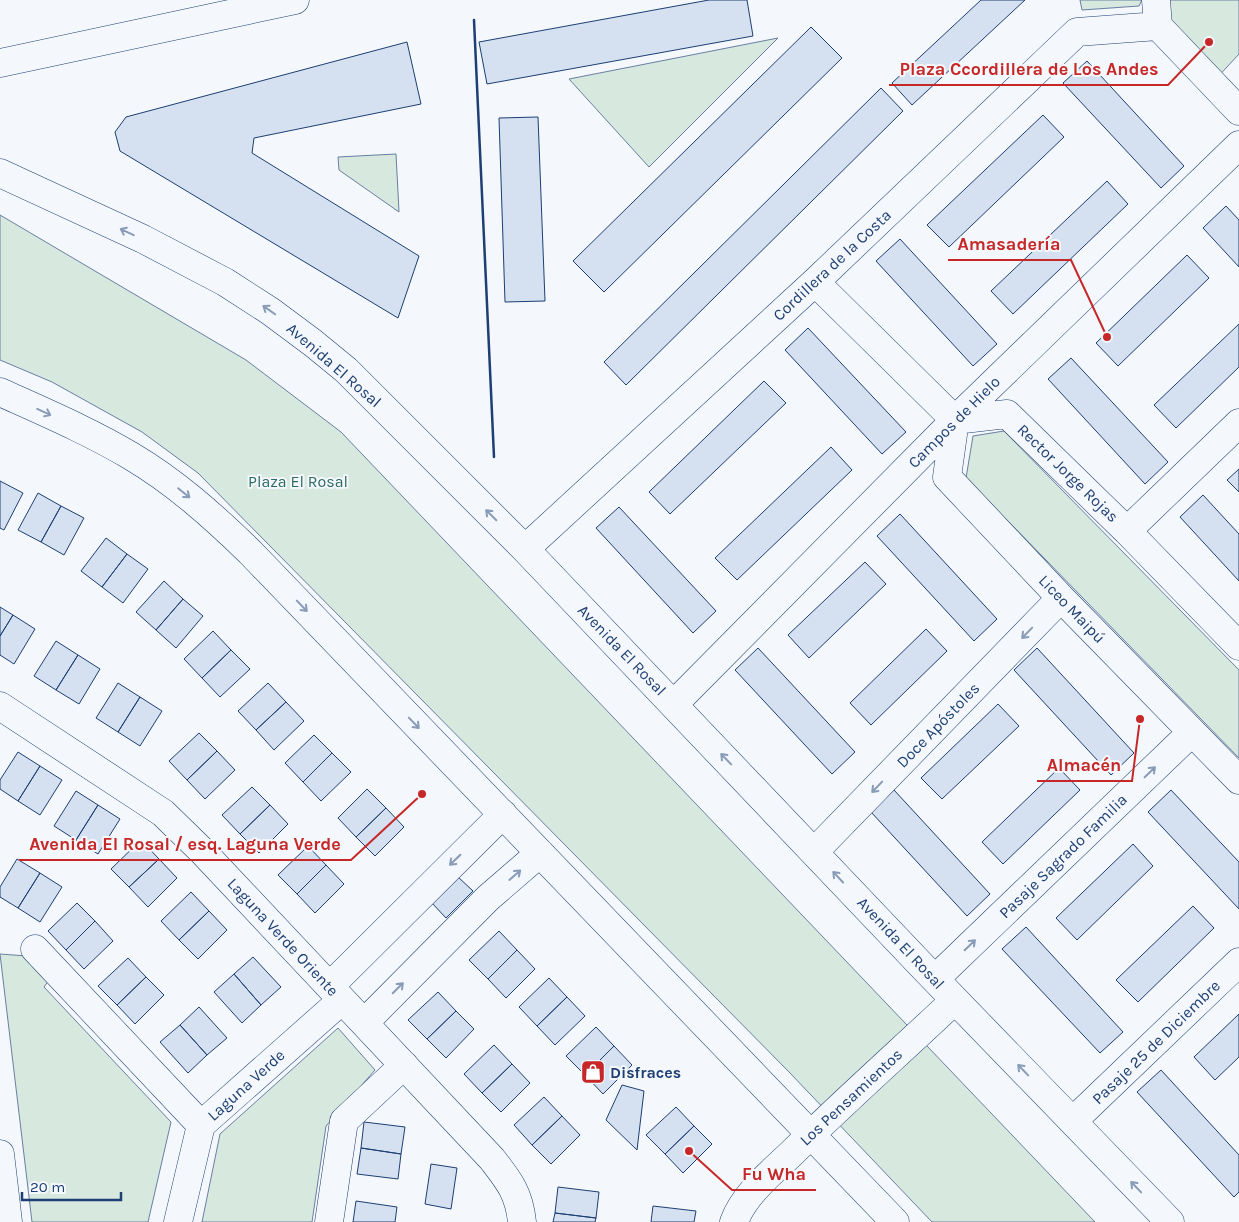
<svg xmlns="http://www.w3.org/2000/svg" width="1239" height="1222" viewBox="0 0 1239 1222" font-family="Karla,sans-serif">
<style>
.green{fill:#d7e8df;stroke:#687fa3}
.building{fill:#d5e0f0;stroke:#1d3f73}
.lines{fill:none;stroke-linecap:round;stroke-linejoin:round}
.minor-casing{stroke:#1d3f73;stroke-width:29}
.minor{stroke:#f4f7fb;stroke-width:28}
.wall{stroke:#1d3f73;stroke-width:2.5}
.oneway{stroke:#889bb7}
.labels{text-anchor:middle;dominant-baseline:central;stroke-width:4;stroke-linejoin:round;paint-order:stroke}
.street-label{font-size:16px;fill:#1d3f73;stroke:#f4f7fb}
.park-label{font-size:16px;fill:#2c6c60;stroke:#f4f7fb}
.poi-label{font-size:16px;font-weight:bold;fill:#1d3f73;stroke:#f4f7fb;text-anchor:start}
.leader{fill:none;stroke:#c62828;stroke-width:2}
.callout-dot{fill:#c62828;stroke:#f4f7fb;stroke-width:2}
.callout-label{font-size:18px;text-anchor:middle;font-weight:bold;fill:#c62828;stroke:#f4f7fb;stroke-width:4;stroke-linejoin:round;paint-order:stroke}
</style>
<rect width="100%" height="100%" fill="#f4f7fb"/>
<path class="green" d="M 1080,0 L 1142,0 L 1139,6 L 1082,10 Z
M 1169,0 L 1239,0 L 1239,54 L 1214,81 L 1168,30 Z
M 778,38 L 649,167 L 569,79 Z
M 396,154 L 399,212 L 339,170 L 338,157 Z
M 0,215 L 246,360 L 341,432 L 1095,1222 L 932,1222 L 790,1073 L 198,473 L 142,432 L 52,382 L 0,360 Z
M 1004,431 L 1239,670 L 1239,758 L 966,478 L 973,436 Z
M 0,954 L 27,956 L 49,980 L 44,987 L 171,1122 L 148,1222 L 32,1222 Z
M 338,1028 L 375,1070 L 326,1126 L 312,1222 L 202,1222 L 220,1134 Z"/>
<path class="building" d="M 709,0 L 747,0 L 753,36 L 487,84 L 479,42 Z
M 981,0 L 1025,0 L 912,105 L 892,83 Z
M 811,27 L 842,58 L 604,292 L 573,261 Z
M 407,42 L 421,104 L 254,138 L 252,153 L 419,256 L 398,318 L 120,151 L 115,132 L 126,117 Z
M 1087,61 L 1184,166 L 1161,188 L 1063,83 Z
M 881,88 L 903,111 L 626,385 L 604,362 Z
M 1043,115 L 1064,137 L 949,247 L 927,225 Z
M 538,117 L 545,301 L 505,302 L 499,118 Z
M 1107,181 L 1128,204 L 1013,314 L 991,291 Z
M 1226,206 L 1239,220 L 1239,267 L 1203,228 Z
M 900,239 L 997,344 L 973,366 L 876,261 Z
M 1187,255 L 1209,278 L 1118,366 L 1096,343 Z
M 1239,324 L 1239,367 L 1176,428 L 1154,405 Z
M 808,328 L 906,432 L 882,454 L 785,350 Z
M 1071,358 L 1168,462 L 1145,484 L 1048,379 Z
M 764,381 L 786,403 L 670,514 L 649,492 Z
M 831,447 L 852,470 L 737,580 L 715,558 Z
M 1239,469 L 1239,492 L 1227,480 Z
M 0,481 L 23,493 L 4,530 L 0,528 Z
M 38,493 L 61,506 L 41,542 L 18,530 Z
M 1203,495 L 1239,534 L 1239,581 L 1180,517 Z
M 61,506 L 84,518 L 64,555 L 41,542 Z
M 619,507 L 716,611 L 693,633 L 596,528 Z
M 900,514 L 997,619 L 974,641 L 877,536 Z
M 106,538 L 127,554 L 102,587 L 81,571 Z
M 127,554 L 148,569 L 123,603 L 102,587 Z
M 865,562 L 886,584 L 809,658 L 788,635 Z
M 164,581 L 183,599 L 156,630 L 136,612 Z
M 183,599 L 203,616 L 176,648 L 156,630 Z
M 0,607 L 13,615 L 0,636 Z
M 13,615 L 35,629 L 14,664 L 0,655 L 0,636 Z
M 926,629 L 947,651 L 871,725 L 850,703 Z
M 213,631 L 231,650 L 202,678 L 184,659 Z
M 56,641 L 78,655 L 56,690 L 34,676 Z
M 758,648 L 855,752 L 832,774 L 735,670 Z
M 1037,648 L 1134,753 L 1111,775 L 1014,670 Z
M 231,650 L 250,669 L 220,697 L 202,678 Z
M 78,655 L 100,669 L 79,704 L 56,690 Z
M 118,683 L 140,697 L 118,732 L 96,718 Z
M 268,683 L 286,702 L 256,730 L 238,711 Z
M 140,697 L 162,711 L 140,746 L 118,732 Z
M 286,702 L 304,721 L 274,750 L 256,730 Z
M 998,704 L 1019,726 L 942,799 L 921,778 Z
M 199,733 L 217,751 L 187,780 L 169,761 Z
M 314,735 L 332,753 L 303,782 L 285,763 Z
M 217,751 L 235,770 L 205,799 L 187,780 Z
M 18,752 L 40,766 L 18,801 L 0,789 L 0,780 Z
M 332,753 L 351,772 L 321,801 L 303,782 Z
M 40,766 L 62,780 L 40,815 L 18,801 Z
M 1059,768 L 1080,790 L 1003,864 L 982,842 Z
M 252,787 L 270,805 L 240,834 L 222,815 Z
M 367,789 L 386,808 L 356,837 L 338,818 Z
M 894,790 L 990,894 L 967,916 L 871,812 Z
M 1171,790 L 1239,862 L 1239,909 L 1148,812 Z
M 76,791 L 98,805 L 76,840 L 54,826 Z
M 98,805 L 120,819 L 98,854 L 76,840 Z
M 270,805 L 288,824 L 259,853 L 240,834 Z
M 386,808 L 404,827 L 375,856 L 356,837 Z
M 141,840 L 159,859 L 129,887 L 111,869 Z
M 1133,844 L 1153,866 L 1077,940 L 1056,918 Z
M 308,846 L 326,865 L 297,894 L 278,875 Z
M 17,859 L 40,873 L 18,908 L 0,897 L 0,887 Z
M 159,859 L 177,878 L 148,907 L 129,887 Z
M 326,865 L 344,884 L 315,913 L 297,894 Z
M 40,873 L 62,887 L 40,922 L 18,908 Z
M 457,876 L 473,891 L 446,918 L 431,902 Z
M 191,892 L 209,911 L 179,940 L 161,921 Z
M 77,903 L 95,921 L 66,950 L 48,931 Z
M 1193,906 L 1214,928 L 1138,1002 L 1116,980 Z
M 209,911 L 227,930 L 198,959 L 179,940 Z
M 95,921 L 113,941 L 84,969 L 66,950 Z
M 1026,927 L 1123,1032 L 1100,1053 L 1002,949 Z
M 499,931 L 517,950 L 488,979 L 469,960 Z
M 517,950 L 535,969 L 506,998 L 488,979 Z
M 253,957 L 281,987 L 261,1005 L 234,974 Z
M 128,958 L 146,977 L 117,1005 L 98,986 Z
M 234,974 L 261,1005 L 242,1023 L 214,992 Z
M 146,977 L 164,995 L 135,1024 L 117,1005 Z
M 549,978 L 567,997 L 537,1026 L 519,1007 Z
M 438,992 L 456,1011 L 427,1039 L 408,1020 Z
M 567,997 L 585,1016 L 555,1045 L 537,1026 Z
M 199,1007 L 227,1038 L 207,1055 L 180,1025 Z
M 456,1011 L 474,1029 L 446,1058 L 427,1039 Z
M 1239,1014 L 1239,1057 L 1215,1080 L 1194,1057 Z
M 180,1025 L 207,1055 L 188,1073 L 160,1042 Z
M 596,1027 L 614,1046 L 585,1075 L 566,1056 Z
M 494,1045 L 512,1064 L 482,1093 L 464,1074 Z
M 614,1046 L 632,1065 L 603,1094 L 585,1075 Z
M 512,1064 L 530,1083 L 501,1112 L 482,1093 Z
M 1161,1070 L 1239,1155 L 1239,1192 L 1234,1197 L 1137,1092 Z
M 622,1085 L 644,1091 L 637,1150 L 606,1120 Z
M 544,1097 L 562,1116 L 532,1145 L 514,1125 Z
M 676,1107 L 694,1126 L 665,1154 L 646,1135 Z
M 562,1116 L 580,1135 L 551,1164 L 532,1145 Z
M 364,1122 L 405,1127 L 401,1154 L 361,1148 Z
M 694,1126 L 712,1144 L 683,1173 L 665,1154 Z
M 361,1148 L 401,1154 L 398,1179 L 357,1174 Z
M 431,1164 L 457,1168 L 451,1209 L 425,1204 Z
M 558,1187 L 599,1192 L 596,1218 L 555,1213 Z
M 356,1201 L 397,1207 L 395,1222 L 353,1222 Z
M 653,1206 L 696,1211 L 694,1222 L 651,1222 Z
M 555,1213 L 596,1218 L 595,1222 L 553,1222 Z"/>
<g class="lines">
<defs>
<path id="minor" d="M 1156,0 L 1158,26 L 1239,111
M 0,63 L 295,0
M 0,173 L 143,239 L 225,282 L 270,311 L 313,343 L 346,370 L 525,549 L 924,968 L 1170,1222
M 815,282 L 955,420 L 1007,414 L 1127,531 L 1239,646
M 0,392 C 44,412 89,431 131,456 C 175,482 213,516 250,552 L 895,1222
M 955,420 L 947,477 L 1061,598 L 1239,780
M 1127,531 L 1239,423
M 525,549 L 815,282 L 1077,32 L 1158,26
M 674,704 L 955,420 L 1239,145
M 0,706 L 163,813 L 202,851 L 492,1159 C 509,1181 519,1193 522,1222
M 815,851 L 1061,598
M 35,949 L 201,1125
M 935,979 L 1192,732
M 330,986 L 503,814
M 364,1023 L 488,898 L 540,853
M 1073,1121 L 1239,962
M 0,1154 L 8,1222
M 178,1222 L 201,1125 L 342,1000
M 329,1222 L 344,1121 L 404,1065
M 734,1222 C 745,1192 775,1170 797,1148 C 849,1097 903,1049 955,1000"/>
</defs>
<use href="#minor" class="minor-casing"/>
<use href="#minor" class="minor"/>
<path class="wall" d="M 474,20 L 494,457"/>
</g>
<defs><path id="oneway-shaft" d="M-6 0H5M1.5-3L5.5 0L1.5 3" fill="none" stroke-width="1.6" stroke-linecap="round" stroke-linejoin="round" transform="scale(1.25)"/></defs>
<g class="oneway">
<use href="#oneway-shaft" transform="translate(127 232) rotate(-155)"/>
<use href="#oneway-shaft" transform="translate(269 310) rotate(-145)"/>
<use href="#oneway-shaft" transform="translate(44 412) rotate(25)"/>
<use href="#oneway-shaft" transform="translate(184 493) rotate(39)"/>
<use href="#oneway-shaft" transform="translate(491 515) rotate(-135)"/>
<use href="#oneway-shaft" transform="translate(302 606) rotate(46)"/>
<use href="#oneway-shaft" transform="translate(1027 633) rotate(134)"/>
<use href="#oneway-shaft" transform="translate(414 723) rotate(46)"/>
<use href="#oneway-shaft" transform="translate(726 759) rotate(-134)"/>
<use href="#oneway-shaft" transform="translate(1150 772) rotate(-44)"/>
<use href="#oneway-shaft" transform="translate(877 787) rotate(134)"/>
<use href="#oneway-shaft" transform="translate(455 860) rotate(136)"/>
<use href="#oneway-shaft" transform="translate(515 875) rotate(-41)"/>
<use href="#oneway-shaft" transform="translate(838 877) rotate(-133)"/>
<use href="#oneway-shaft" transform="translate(970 945) rotate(-44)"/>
<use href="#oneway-shaft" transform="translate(398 988) rotate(-45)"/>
<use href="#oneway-shaft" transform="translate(1023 1070) rotate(-134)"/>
<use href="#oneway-shaft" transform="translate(1136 1187) rotate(-134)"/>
</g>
<defs>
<symbol id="shop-square" viewBox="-11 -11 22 22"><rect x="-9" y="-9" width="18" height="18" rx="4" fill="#c62828" stroke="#f4f7fb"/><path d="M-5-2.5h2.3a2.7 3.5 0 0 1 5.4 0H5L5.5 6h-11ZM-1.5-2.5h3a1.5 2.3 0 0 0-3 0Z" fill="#fff"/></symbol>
</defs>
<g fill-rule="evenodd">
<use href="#shop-square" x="579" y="1058" width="28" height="28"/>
</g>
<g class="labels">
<g class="street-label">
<text transform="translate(832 265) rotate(-43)">Cordillera de la Costa</text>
<text transform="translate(334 365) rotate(41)">Avenida El Rosal</text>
<text transform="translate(954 422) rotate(-45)">Campos de Hielo</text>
<text transform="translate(1068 473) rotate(44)">Rector Jorge Rojas</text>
<text transform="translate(1072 609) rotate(46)">Liceo Maipú</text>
<text transform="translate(622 650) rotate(46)">Avenida El Rosal</text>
<text transform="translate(938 725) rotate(-46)">Doce Apóstoles</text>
<text transform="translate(1063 856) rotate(-44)">Pasaje Sagrado Familia</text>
<text transform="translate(283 937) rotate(47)">Laguna Verde Oriente</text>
<text transform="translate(901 943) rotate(47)">Avenida El Rosal</text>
<text transform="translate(1156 1042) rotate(-44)">Pasaje 25 de Diciembre</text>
<text transform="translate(246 1085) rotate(-42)">Laguna Verde</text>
<text transform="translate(851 1097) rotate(-43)">Los Pensamientos</text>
</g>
<g class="park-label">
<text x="298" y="481">Plaza El Rosal</text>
</g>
<g class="poi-label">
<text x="610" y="1072">Disfraces</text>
</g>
</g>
<path class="leader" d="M1209 42L1168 85H889M1107 337L1071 260H948M1140 719L1132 781H1037M422 794L351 860H19M689 1151L732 1190H816"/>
<g class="callout-dot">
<circle cx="1209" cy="42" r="5"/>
<circle cx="1107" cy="337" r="5"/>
<circle cx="1140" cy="719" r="5"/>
<circle cx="422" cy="794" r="5"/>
<circle cx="689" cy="1151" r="5"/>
</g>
<g class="callout-label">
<text x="1029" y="75">Plaza Ccordillera de Los Andes</text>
<text x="1009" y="250">Amasadería</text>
<text x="1084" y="771">Almacén</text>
<text x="185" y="850">Avenida El Rosal / esq. Laguna Verde</text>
<text x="774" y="1180">Fu Wha</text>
</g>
<path d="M22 1192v8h99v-8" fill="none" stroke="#1d3f73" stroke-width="2.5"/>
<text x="30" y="1192" font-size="15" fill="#1d3f73" stroke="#f4f7fb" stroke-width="4" paint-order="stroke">20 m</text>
</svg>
